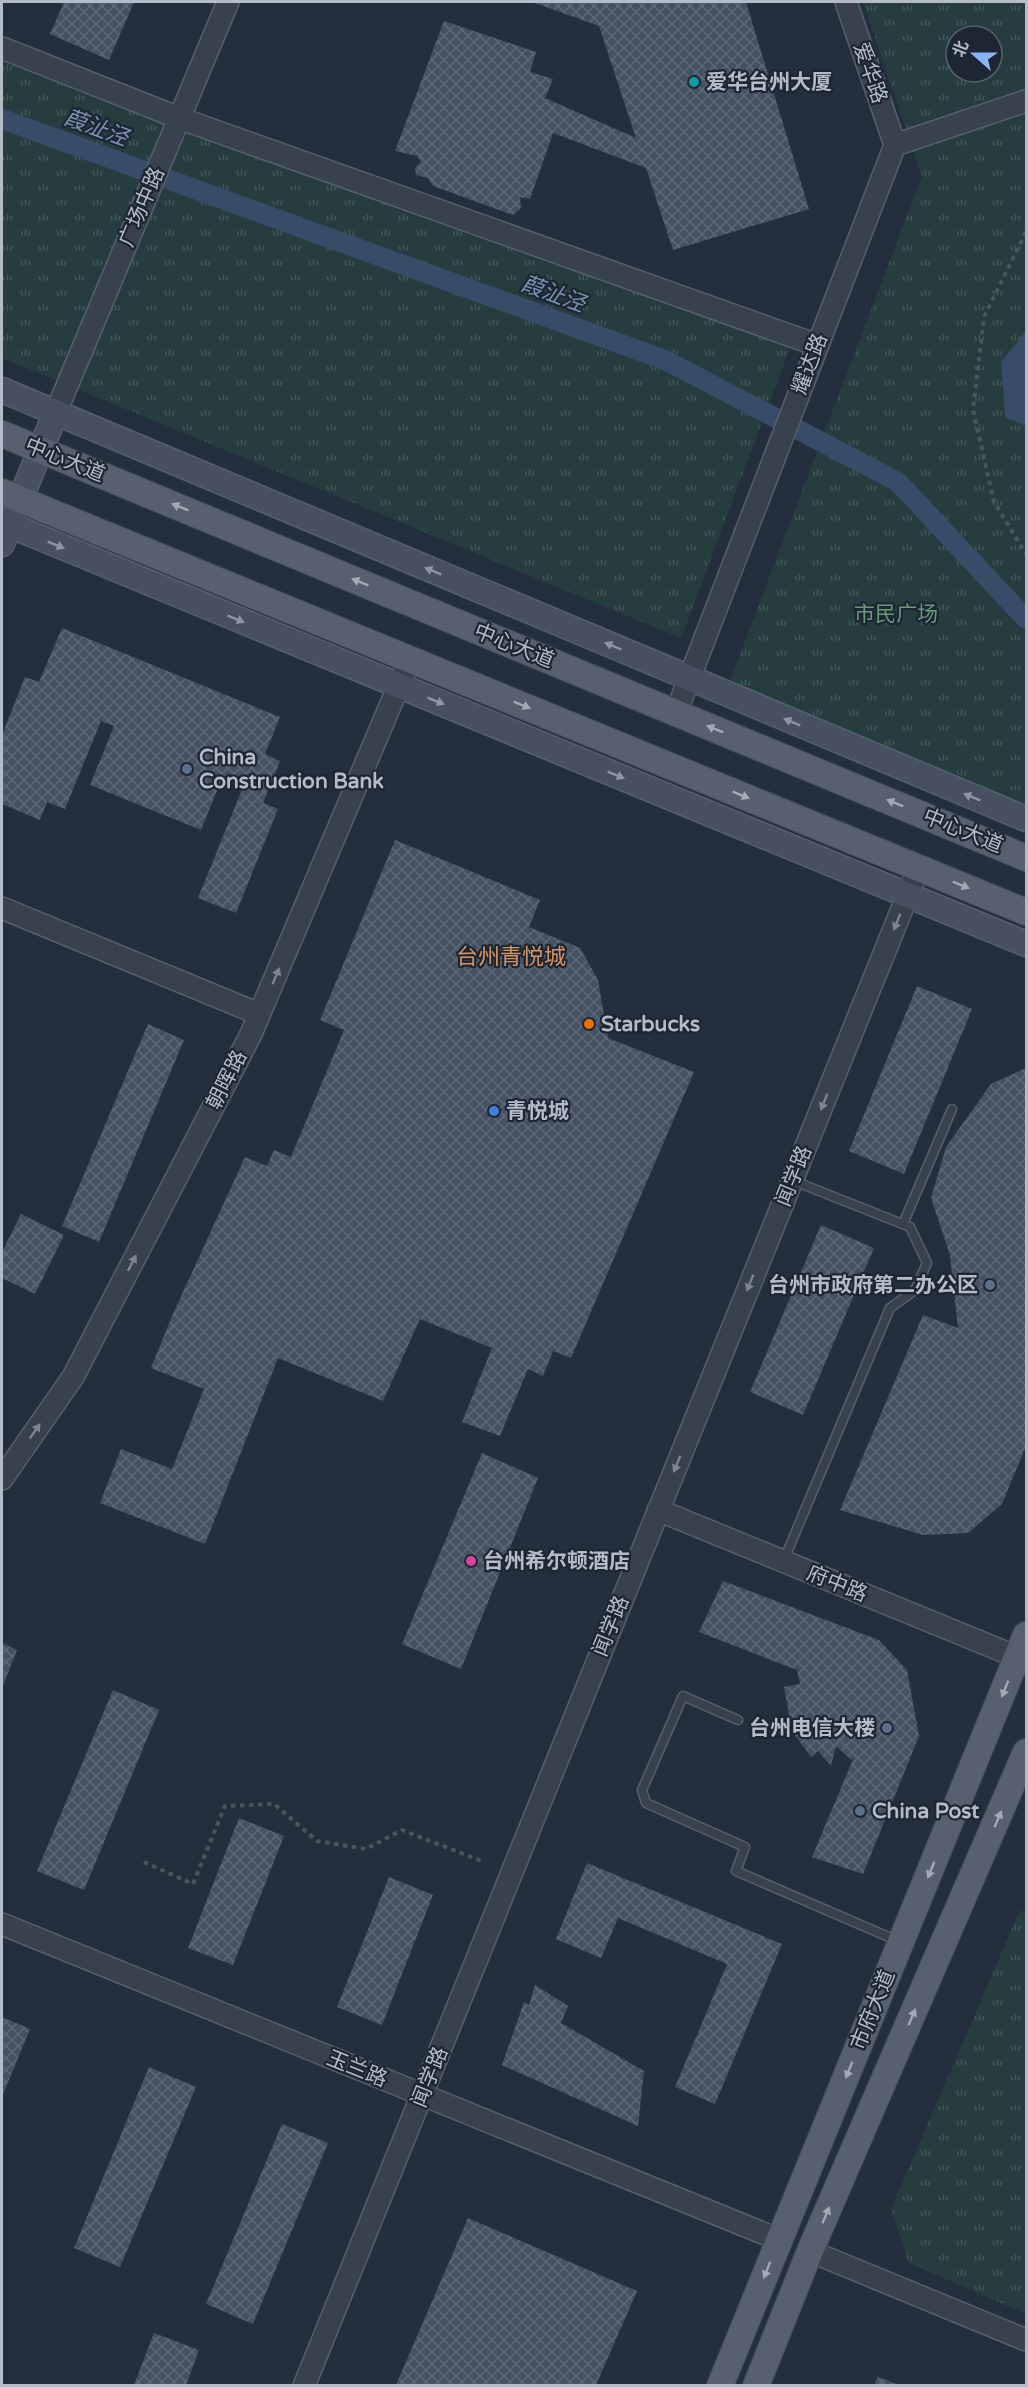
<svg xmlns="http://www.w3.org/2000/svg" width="1028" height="2387" viewBox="0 0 1028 2387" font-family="'Varela Round','Noto Sans SC',sans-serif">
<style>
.grass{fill:url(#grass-tufts);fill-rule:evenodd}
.water{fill:#394c67}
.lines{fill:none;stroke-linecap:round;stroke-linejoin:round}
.canal{stroke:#394c67;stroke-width:20}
.building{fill:url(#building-cross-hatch)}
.service-casing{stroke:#565f6c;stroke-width:11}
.tertiary-casing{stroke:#565f6c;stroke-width:24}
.secondary-casing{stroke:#565f6c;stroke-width:27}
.primary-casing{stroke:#414a57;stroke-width:28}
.path{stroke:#44595c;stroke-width:4;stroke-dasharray:4.5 4.5;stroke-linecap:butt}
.service{stroke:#38414e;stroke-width:8}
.tertiary{stroke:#38414e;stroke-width:21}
.secondary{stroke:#465061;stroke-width:24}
.primary{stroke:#56606e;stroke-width:26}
.oneway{fill:#a1aab7}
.oneway2{fill:#8e96a5}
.oneway3{fill:#7c8592}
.culture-dot{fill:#0f9aa8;stroke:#1d2633;stroke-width:2}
.service-dot{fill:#5c6f8a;stroke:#1d2633;stroke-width:2}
.food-dot{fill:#e8710a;stroke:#1d2633;stroke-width:2}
.shop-dot{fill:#3f7fe0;stroke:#1d2633;stroke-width:2}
.hotel-dot{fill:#d1479c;stroke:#1d2633;stroke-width:2}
.labels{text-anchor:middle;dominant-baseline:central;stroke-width:4.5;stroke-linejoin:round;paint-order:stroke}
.street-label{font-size:21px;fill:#b4bcc9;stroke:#1d2633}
.poi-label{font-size:21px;font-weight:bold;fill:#b4bcc9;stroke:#1d2633;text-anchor:start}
.park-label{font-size:21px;fill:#6b9a76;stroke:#1d2633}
.water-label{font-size:22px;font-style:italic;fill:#7c92b1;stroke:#1d2633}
.neighbourhood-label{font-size:22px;fill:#d59563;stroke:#1d2633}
</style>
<defs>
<pattern id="grass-tufts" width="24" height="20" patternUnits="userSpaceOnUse" patternTransform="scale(1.5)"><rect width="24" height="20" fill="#263c3f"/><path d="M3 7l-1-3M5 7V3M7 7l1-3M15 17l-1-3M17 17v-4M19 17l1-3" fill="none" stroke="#435659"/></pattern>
<pattern id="building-cross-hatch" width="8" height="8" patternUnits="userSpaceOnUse" patternTransform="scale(1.5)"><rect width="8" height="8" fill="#455162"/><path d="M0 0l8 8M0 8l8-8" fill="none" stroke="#5d6877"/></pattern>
</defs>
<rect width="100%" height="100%" fill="#242f3e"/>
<path class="grass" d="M 863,2 L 1026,2 L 1026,811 L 728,686 L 922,176 ZM 956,36 L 992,36 L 992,72 L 956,72 Z
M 2,48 L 794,337 L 681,638 L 2,358 Z
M 1020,1910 L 1026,1913 L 1026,2314 L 909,2263 L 891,2209 Z"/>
<path class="water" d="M 1026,331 L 1026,426 L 1005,417 L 1001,362 Z"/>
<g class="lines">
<path class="canal" d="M 2,119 L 665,360 L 898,482 L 1026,619"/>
</g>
<path class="building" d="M 64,2 L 134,2 L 109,60 L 50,34 Z
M 532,2 L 746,2 L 809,209 L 673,250 L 646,168 L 553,133 L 530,199 L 520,197 L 521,208 L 513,215 L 433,186 L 428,178 L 416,175 L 415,168 L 421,162 L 417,156 L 395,151 L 444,21 L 536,52 L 530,72 L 553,79 L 545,98 L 636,138 L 599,26 Z
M 62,628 L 280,717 L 265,754 L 280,761 L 263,803 L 278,809 L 236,913 L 198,898 L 243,787 L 222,778 L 201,830 L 90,785 L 114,726 L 101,721 L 65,809 L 47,802 L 40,820 L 2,804 L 2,735 L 25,677 L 39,682 Z
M 395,840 L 540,900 L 529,927 L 580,948 L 598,980 L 608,1038 L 694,1072 L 571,1358 L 553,1351 L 543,1376 L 528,1369 L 500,1436 L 462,1422 L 492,1348 L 420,1319 L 383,1401 L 278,1358 L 205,1544 L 100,1503 L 121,1449 L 172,1469 L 204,1389 L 151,1368 L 172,1316 L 245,1157 L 267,1166 L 274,1150 L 291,1157 L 344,1030 L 320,1020 Z
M 917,986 L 972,1009 L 904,1174 L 849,1151 Z
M 148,1024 L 184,1040 L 99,1242 L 62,1226 Z
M 1026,1068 L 1026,1446 L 1002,1504 L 968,1533 L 923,1535 L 840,1510 L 923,1315 L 958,1328 L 950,1255 L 931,1198 L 946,1147 L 991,1084 Z
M 21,1214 L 64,1235 L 35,1294 L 2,1278 L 2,1252 Z
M 821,1225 L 874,1248 L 803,1415 L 750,1392 Z
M 482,1453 L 538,1478 L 461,1669 L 402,1644 Z
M 723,1581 L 879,1640 L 907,1670 L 919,1736 L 863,1874 L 812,1857 L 854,1757 L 851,1760 L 836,1746 L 831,1766 L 818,1751 L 811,1757 L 792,1731 L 784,1687 L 800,1684 L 797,1670 L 699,1632 Z
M 2,1643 L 17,1650 L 2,1688 Z
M 113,1690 L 159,1710 L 84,1890 L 37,1871 Z
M 239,1818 L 284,1836 L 233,1965 L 188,1948 Z
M 587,1863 L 782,1944 L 715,2104 L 675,2087 L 727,1964 L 618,1918 L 601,1958 L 556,1939 Z
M 389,1877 L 433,1895 L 382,2025 L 337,2007 Z
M 535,1985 L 568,2006 L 561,2023 L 644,2071 L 638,2126 L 502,2065 L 524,2002 L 529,2005 Z
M 2,2017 L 30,2029 L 2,2097 Z
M 149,2067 L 196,2087 L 120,2267 L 74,2248 Z
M 282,2124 L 328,2143 L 253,2324 L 206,2304 Z
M 468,2218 L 637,2291 L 596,2385 L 396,2385 Z
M 154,2333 L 199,2350 L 186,2385 L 134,2385 Z
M 878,2377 L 899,2385 L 874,2385 Z"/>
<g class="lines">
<defs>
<path id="service" d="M 903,1224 L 952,1109
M 783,1562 L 890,1308 L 915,1290 L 927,1263 L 910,1227 L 794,1181
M 738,1720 L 683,1696 L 642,1790 L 646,1803 L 745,1847 L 736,1871 L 898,1941"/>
<path id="tertiary" d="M 846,2 L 895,145
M 2,48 L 179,118 L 817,345
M 56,412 L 228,2
M 676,713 L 895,145 L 1026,101
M 2,908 L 259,1014
M 2,1479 L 73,1377 L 251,1034 L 410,659
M 658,1510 L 1017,1657
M 2,1924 L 780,2240
M 810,2251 L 1026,2340
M 304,2386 L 919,867"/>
<path id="secondary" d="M 2,390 L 1026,819
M 2,522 L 1026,944
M 2,544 L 56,412"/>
<path id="primary" d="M 2,434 L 1026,858
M 2,492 L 1026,912
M 720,2386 L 1026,1635
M 756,2386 L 810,2251 L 1026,1752"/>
</defs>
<use href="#service" class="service-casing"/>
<use href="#tertiary" class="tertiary-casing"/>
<use href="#secondary" class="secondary-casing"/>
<use href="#primary" class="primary-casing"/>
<path class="path" d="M 1026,232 L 984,317 L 973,410 L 994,502 L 1026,554
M 144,1862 L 193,1884 L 225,1806 L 274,1804 L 317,1841 L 366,1849 L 402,1830 L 484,1862"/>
<use href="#service" class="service"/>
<use href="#tertiary" class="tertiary"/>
<use href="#secondary" class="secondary"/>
<use href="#primary" class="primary"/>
</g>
<defs><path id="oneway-solid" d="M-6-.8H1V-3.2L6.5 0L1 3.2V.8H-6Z" transform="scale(1.5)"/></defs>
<g class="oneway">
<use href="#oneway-solid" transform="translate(180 507) rotate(-158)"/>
<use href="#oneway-solid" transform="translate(360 582) rotate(-158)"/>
<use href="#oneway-solid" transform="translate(522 705) rotate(22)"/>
<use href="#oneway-solid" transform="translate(715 729) rotate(-158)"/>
<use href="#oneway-solid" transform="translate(741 795) rotate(22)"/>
<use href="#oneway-solid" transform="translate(895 803) rotate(-158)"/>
<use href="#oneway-solid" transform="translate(961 885) rotate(22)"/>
<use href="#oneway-solid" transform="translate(1005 1689) rotate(111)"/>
<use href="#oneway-solid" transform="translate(998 1819) rotate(-67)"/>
<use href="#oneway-solid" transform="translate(931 1870) rotate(112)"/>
<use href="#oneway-solid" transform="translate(912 2017) rotate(-67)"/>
<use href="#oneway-solid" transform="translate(849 2070) rotate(112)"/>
<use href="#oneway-solid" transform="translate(826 2215) rotate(-67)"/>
<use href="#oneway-solid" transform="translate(767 2270) rotate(112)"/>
</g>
<g class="oneway2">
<use href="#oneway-solid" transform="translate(56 545) rotate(22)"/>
<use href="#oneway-solid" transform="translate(433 571) rotate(-157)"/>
<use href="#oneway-solid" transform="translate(236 619) rotate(22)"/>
<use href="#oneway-solid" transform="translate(613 646) rotate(-157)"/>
<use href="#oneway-solid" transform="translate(436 701) rotate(22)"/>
<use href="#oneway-solid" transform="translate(792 722) rotate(-157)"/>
<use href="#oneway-solid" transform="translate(616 775) rotate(22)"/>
<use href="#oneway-solid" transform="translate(972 797) rotate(-158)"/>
</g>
<g class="oneway3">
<use href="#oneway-solid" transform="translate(897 922) rotate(112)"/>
<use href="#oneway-solid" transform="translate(276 976) rotate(-67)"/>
<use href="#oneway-solid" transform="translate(824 1102) rotate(112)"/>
<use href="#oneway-solid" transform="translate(132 1263) rotate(-63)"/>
<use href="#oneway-solid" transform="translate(750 1283) rotate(112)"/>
<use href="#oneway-solid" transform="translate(35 1431) rotate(-55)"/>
<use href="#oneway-solid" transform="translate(677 1464) rotate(112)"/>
</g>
<circle class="culture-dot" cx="694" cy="82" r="6"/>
<g class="service-dot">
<circle cx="187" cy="769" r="6"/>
<circle cx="990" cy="1285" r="6"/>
<circle cx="887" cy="1728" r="6"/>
<circle cx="860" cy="1811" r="6"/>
</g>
<circle class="food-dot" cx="589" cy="1024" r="6"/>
<circle class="shop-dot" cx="494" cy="1111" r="6"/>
<circle class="hotel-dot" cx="471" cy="1561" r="6"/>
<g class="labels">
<g class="street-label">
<text transform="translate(870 73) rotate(71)">爱华路</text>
<text transform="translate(142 207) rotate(-67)">广场中路</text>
<text transform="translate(810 364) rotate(-69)">耀达路</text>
<text transform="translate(65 460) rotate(22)">中心大道</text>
<text transform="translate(514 646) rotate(22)">中心大道</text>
<text transform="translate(963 831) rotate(22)">中心大道</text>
<text transform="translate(227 1080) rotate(-63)">朝晖路</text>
<text transform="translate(794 1176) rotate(-68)">闻学路</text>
<text transform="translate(837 1584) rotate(22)">府中路</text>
<text transform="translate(611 1626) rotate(-68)">闻学路</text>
<text transform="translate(873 2010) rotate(-68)">市府大道</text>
<text transform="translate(357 2069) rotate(22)">玉兰路</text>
<text transform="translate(430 2077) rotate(-68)">闻学路</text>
</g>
<g class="poi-label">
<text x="706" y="82">爱华台州大厦</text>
<text x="199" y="757">China<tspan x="199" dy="24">Construction Bank</tspan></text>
<text x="601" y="1024">Starbucks</text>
<text x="506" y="1111">青悦城</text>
<text x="978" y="1285" text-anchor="end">台州市政府第二办公区</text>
<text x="483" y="1561">台州希尔顿酒店</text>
<text x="875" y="1728" text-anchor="end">台州电信大楼</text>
<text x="872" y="1811">China Post</text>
</g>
<g class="park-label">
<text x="896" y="614">市民广场</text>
</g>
<g class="water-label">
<text transform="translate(96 128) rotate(20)">葭沚泾</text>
<text transform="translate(553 294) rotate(20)">葭沚泾</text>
</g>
<g class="neighbourhood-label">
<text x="511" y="957">台州青悦城</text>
</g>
</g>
<rect width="1028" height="2387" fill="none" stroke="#b4bcc9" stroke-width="6"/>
<g transform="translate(974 54) rotate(291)"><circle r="28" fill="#1d2633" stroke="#59626f" stroke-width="1.5"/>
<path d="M0-4.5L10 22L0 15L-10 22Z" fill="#8ab4f8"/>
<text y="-9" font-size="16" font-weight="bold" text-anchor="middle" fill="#b4bcc9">北</text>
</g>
</svg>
